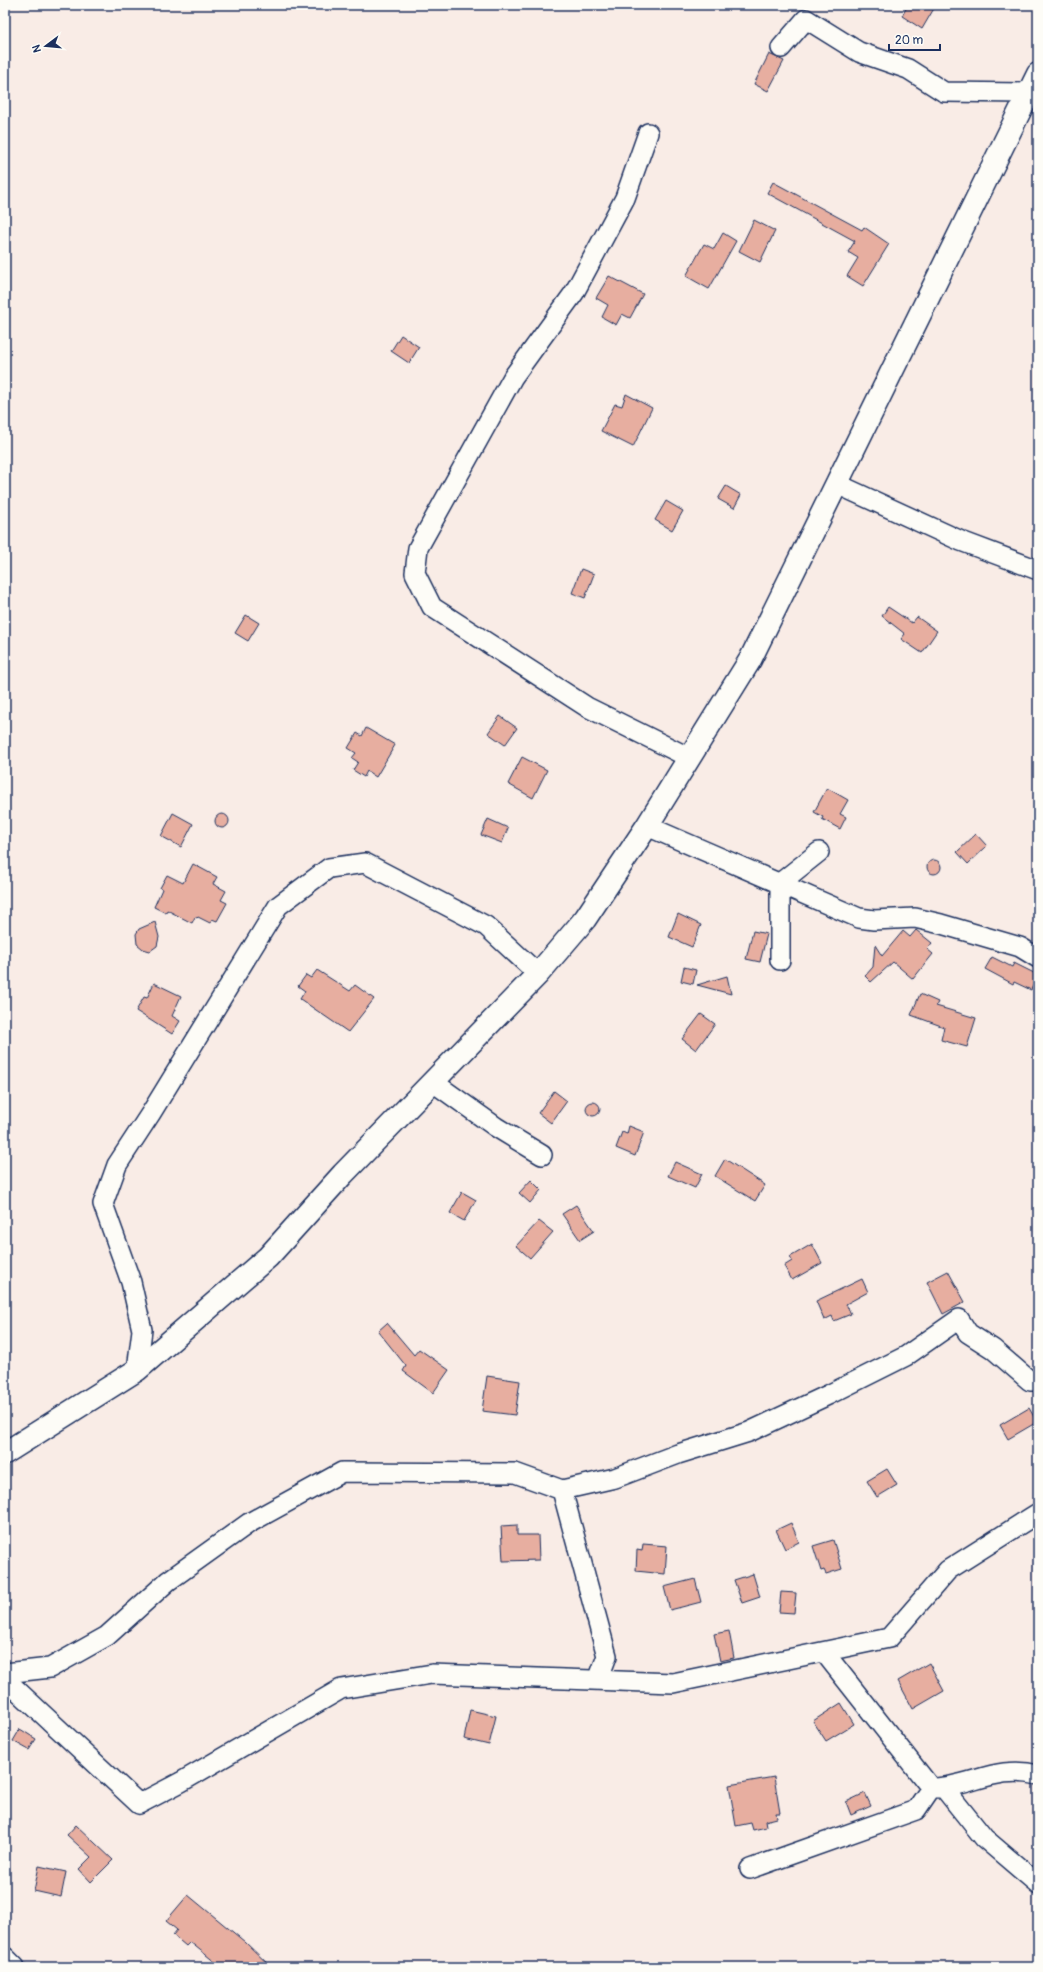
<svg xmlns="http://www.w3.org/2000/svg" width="1043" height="1972" viewBox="0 0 1043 1972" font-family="Pangolin,sans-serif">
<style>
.building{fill:#e7aea0;stroke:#1b2f5e}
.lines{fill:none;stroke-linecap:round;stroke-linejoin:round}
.street-casing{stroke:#1b2f5e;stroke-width:22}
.secondary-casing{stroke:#1b2f5e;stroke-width:25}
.street{stroke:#fdfcf7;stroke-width:19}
.secondary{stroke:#fdfcf7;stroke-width:22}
</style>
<rect width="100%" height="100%" fill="#f9ece6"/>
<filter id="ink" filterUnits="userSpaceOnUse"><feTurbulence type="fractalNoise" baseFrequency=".025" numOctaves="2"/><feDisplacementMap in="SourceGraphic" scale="8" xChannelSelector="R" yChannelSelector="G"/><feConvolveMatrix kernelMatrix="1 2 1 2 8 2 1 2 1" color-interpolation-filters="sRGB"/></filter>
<g filter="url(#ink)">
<path class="building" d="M 908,5 L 936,5 L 922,29 L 902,16 Z
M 769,54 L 784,61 L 768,91 L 754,84 Z
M 773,182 L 862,230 L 864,227 L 889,244 L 863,286 L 847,276 L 858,258 L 848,252 L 855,241 L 767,193 Z
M 754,220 L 775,231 L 760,262 L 739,251 Z
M 723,233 L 736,241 L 709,289 L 686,276 L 704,244 L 714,249 Z
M 609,276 L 643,294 L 630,318 L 622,314 L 616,325 L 602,317 L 608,305 L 596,298 Z
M 401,335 L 419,347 L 409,363 L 391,351 Z
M 626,394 L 652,408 L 633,447 L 601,431 L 615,404 L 622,406 Z
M 726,486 L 741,495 L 734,508 L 718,499 Z
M 666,501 L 683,511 L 672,530 L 655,520 Z
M 581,569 L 594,574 L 585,598 L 572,593 Z
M 888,607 L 912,623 L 917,617 L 937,631 L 922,653 L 901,639 L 905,634 L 882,616 Z
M 246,615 L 259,623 L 248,641 L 235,633 Z
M 500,716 L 517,728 L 505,745 L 488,733 Z
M 366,728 L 395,745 L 376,777 L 367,771 L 364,777 L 353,770 L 358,762 L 352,758 L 356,753 L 348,748 L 357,733 L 362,736 Z
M 522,757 L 547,770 L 533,798 L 508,784 Z
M 827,788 L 848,800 L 840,814 L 846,817 L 840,829 L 822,819 L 823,817 L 814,812 Z
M 173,813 L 193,824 L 181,847 L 161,836 Z
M215 821a7 7 0 1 1 14 0a7 7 0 1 1-14 0Z
M 488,819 L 508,828 L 502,843 L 481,835 Z
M 976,834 L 987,846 L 968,864 L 957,852 Z
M927 867a7 7 0 1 1 14 0a7 7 0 1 1-14 0Z
M 193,864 L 217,877 L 213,884 L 226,891 L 221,900 L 227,903 L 217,921 L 212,919 L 210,923 L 198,917 L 197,918 L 195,917 L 192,923 L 167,910 L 166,913 L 154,907 L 162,889 L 160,888 L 167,875 L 183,883 Z
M 678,914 L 701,925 L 692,947 L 669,937 Z
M 155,922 L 159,937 L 157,946 L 150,951 L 143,949 L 137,944 L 136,934 L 139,929 Z
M 916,930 L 932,943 L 927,949 L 933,954 L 913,979 L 893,962 L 871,982 L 865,976 L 873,967 L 875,945 L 882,956 L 903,931 L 910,937 Z
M 753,931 L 767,934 L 760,962 L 746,959 Z
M 992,957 L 1012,967 L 1014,963 L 1038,975 L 1031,990 L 1014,982 L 1013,984 L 985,969 Z
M 684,967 L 696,970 L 693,984 L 681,981 Z
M 317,970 L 350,991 L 355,985 L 374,999 L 348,1032 L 300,999 L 305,991 L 298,986 L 306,975 L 311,978 Z
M 727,976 L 731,994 L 697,985 Z
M 154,983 L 181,996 L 172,1016 L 180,1021 L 172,1034 L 136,1011 L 144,997 L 147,998 Z
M 920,994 L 938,1002 L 936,1006 L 976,1018 L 967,1047 L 941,1040 L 944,1027 L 911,1015 Z
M 701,1014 L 715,1024 L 696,1050 L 682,1039 Z
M 554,1091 L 567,1101 L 551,1123 L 538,1113 Z
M586 1109a7 7 0 1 1 14 0a7 7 0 1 1-14 0Z
M 629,1126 L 644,1132 L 635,1156 L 616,1148 L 622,1132 L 627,1134 Z
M 725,1159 L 765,1185 L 755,1201 L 715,1176 Z
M 675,1162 L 702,1174 L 695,1188 L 668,1176 Z
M 531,1180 L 541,1190 L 530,1203 L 519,1193 Z
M 462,1192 L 476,1200 L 464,1221 L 450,1213 Z
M 576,1205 L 594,1231 L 580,1240 L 562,1214 Z
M 539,1221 L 553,1232 L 530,1258 L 516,1246 Z
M 812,1244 L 822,1263 L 792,1280 L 784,1266 L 792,1261 L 790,1257 Z
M 948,1271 L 965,1302 L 943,1314 L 927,1282 Z
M 862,1279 L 868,1292 L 846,1304 L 851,1314 L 834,1321 L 832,1316 L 824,1320 L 816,1301 Z
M 387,1323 L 414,1355 L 419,1349 L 449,1370 L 433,1393 L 403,1371 L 406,1366 L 378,1331 Z
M 487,1376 L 520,1381 L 515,1415 L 482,1411 Z
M 1029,1408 L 1037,1422 L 1008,1439 L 1000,1425 Z
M 887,1469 L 897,1485 L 877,1497 L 867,1481 Z
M 791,1523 L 799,1542 L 785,1549 L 776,1530 Z
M 517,1525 L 517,1535 L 538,1535 L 539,1560 L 503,1561 L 501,1526 Z
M 833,1540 L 842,1569 L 826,1574 L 824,1570 L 821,1571 L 813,1546 Z
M 643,1544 L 667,1546 L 665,1574 L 636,1571 L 637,1550 L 642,1551 Z
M 753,1574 L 760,1597 L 742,1603 L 734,1580 Z
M 695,1579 L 701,1602 L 670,1610 L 664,1587 Z
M 781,1592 L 796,1593 L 794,1613 L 779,1612 Z
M 729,1631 L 734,1658 L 720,1661 L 714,1634 Z
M 929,1663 L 944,1691 L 913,1709 L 898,1681 Z
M 841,1703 L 854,1724 L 826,1741 L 813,1721 Z
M 470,1710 L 496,1716 L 489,1745 L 464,1739 Z
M 20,1729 L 36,1739 L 29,1750 L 13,1741 Z
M 774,1777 L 780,1813 L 776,1813 L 777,1818 L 765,1821 L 766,1827 L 753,1830 L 751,1823 L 736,1826 L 729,1785 Z
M 865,1793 L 871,1806 L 851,1815 L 846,1802 Z
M 76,1825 L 113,1860 L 91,1882 L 79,1869 L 91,1857 L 67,1835 Z
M 39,1866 L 66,1872 L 61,1897 L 34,1891 Z
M 188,1895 L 245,1942 L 271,1967 L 221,1967 L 190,1942 L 186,1946 L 173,1935 L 177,1930 L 166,1921 Z"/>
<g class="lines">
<defs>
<path id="street" d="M 781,48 L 806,19 L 859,52 L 908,69 L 944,92 L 1029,93
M 648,133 L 625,198 L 574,293 L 513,377 L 418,548 L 415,573 L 432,607 L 587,707 L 690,758
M 837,484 L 961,541 L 1038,570
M 647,826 L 859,918 L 874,920 L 915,918 L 941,924 L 1020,947 L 1038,958
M 780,960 L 780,883 L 819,852
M 433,1082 L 496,1127 L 542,1155
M 137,1370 L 142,1330 L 131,1282 L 103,1204 L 117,1165 L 151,1113 L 278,906 L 329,868 L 365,863 L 486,926 L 538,974
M 562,1490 L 615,1478 L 678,1454 L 749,1432 L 828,1395 L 906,1356 L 959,1319 L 968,1333 L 993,1349 L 1030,1381 L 1038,1381
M 5,1673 L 50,1668 L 107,1636 L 168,1581 L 249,1523 L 342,1472 L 515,1473 L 562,1490 L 607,1656 L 598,1680
M 5,1679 L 139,1804 L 181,1782 L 341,1689 L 432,1674 L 673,1683 L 889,1638 L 948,1570 L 1038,1513
M 932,1788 C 969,1788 997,1764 1038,1775
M 944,1788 L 984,1838 L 1038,1884
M 750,1869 L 916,1810 L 931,1788 L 824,1652
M 5,1957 L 15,1967"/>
<path id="secondary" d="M 5,1453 L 137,1370 L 268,1257 L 343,1174 L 538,974 L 585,919 L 647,826 L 750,660 L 1038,74"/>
</defs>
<use href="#street" class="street-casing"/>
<use href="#secondary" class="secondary-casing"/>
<use href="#street" class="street"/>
<use href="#secondary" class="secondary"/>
</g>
</g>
<rect width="1043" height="1972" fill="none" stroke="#fdfcf7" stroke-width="20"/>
<rect x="10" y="10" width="1023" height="1952" fill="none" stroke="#1b2f5e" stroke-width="1.5" filter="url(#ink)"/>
<g transform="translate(46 46) rotate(254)" stroke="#fdfcf7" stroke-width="3" paint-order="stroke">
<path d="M0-3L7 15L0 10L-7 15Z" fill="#1b2f5e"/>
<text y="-6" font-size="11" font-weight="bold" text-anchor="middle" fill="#1b2f5e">N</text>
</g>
<path d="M889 44v6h51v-6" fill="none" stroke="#1b2f5e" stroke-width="2"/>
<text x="895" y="44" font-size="12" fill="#1b2f5e" stroke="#fdfcf7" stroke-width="3" paint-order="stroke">20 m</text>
</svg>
